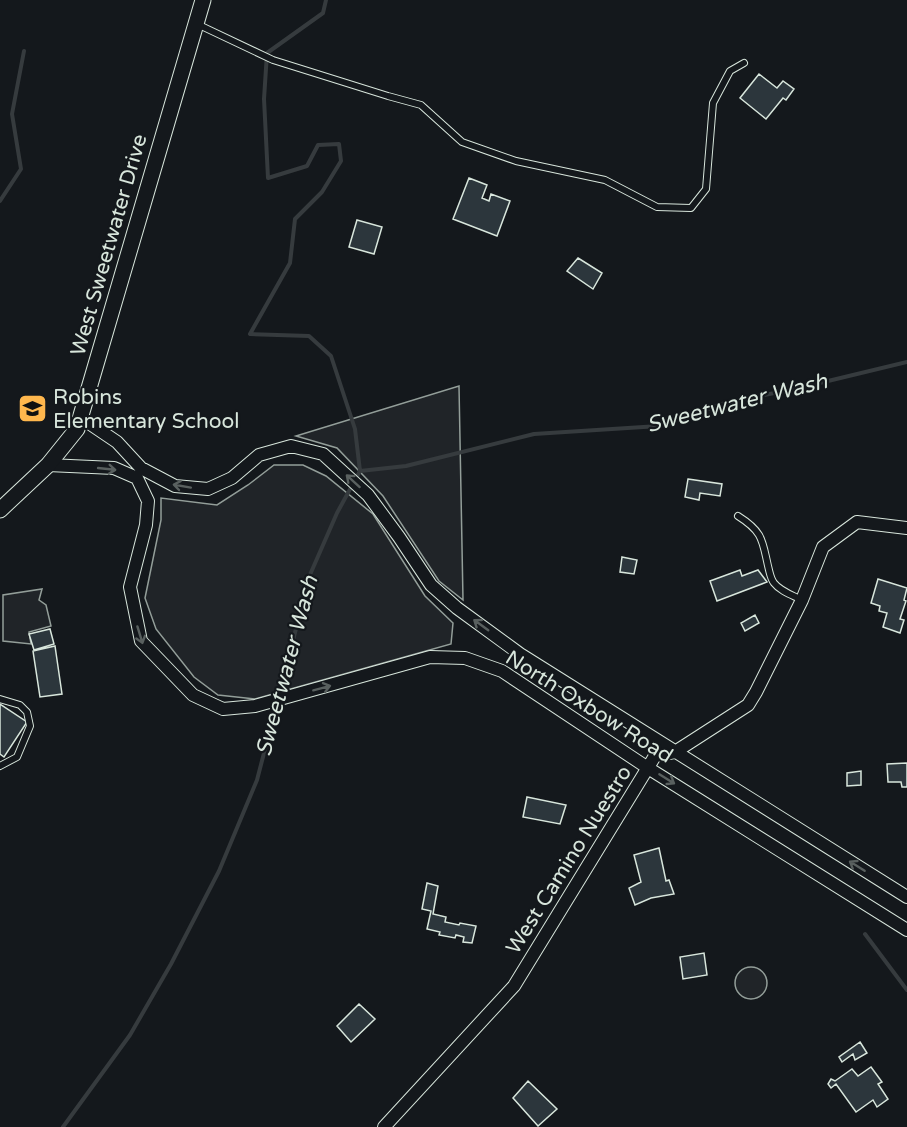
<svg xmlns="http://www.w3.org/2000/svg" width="907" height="1127" viewBox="0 0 907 1127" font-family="'Varela Round',sans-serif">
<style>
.green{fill:#202428;stroke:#939e99;stroke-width:1.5}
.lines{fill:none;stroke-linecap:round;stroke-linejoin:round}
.stream{stroke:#363b3e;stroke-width:4}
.building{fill:#2c363c;stroke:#d8e6dc;stroke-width:1.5}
.service-casing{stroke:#d8e6dc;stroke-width:8}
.minor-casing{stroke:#d8e6dc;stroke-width:14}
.tertiary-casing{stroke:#d8e6dc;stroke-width:17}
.service{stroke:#14181c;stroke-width:6}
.minor{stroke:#14181c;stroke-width:12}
.tertiary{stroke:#14181c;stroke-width:15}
.oneway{stroke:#59605f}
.labels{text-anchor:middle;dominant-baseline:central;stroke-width:4.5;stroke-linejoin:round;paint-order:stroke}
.street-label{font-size:21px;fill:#d8e6dc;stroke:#14181c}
.poi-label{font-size:21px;fill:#d8e6dc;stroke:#14181c;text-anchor:start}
.water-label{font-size:22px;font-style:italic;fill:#d8e6dc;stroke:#14181c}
</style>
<rect width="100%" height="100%" fill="#14181c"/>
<path class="green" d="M 459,386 L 463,600 L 439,581 L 383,496 L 337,448 L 296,436 Z
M 274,465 L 303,465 L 326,476 L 373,514 L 425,596 L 453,623 L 451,644 L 255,699 L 218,695 L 194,677 L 156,629 L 145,598 L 161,520 L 161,498 L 217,505 L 248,485 Z
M 42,589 L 39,600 L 46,605 L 51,626 L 29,632 L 31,644 L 3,641 L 3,595 Z
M735 983a16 16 0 1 1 32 0a16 16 0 1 1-32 0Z"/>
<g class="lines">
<path class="stream" d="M 326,0 L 323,13 L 267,53 L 264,99 L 268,178 L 307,166 L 318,145 L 339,144 L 341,161 L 322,192 L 295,219 L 290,263 L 250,334 L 309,336 L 331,356 L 355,429 L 360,471
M 0,201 L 21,169 L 12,114 L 24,51
M 279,696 L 309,577 L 337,513 L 360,471 L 406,466 L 534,434 L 659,426 L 725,403 L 799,388 L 907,362
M 865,934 L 907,990
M 63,1127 L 130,1035 L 171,964 L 219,871 L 257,780 L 277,703"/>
</g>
<path class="building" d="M 759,74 L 777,88 L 783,81 L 794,89 L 786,100 L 783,98 L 766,119 L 740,98 Z
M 469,178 L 487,185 L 482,198 L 489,201 L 491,194 L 510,201 L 497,236 L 453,219 Z
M 357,220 L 382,227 L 374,254 L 349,247 Z
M 578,258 L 602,273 L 593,289 L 567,271 Z
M 688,479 L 722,484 L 720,496 L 700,493 L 699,500 L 685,497 Z
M 622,557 L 637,560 L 634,574 L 620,572 Z
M 740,570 L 742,576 L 758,570 L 767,582 L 717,601 L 710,581 Z
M 878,579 L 907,588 L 904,600 L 906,601 L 900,619 L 904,620 L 900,633 L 883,627 L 887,613 L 879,611 L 880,606 L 871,603 Z
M 755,615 L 759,623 L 745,631 L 741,623 Z
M 50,629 L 54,644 L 34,650 L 29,634 Z
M 55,646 L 62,694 L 40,697 L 33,651 Z
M 0,704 L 27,722 L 4,757 L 0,754 Z
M 907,763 L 907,787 L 902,787 L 901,782 L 888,782 L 887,764 Z
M 861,771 L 861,785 L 847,786 L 847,773 Z
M 527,797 L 566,805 L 560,824 L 523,817 Z
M 659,848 L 666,881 L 669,880 L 674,894 L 651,898 L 635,905 L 629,888 L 641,882 L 634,855 Z
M 427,883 L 438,886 L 433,914 L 446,917 L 445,922 L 459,925 L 460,923 L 476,926 L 472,943 L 463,942 L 464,937 L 456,935 L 455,938 L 439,935 L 440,932 L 427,929 L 431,911 L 422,909 Z
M 704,953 L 707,975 L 683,979 L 680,957 Z
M 359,1004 L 375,1019 L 351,1042 L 337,1026 Z
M 860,1042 L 867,1053 L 855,1060 L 853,1054 L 842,1062 L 839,1057 Z
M 871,1067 L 882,1082 L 878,1084 L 888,1099 L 877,1107 L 873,1100 L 856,1112 L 836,1084 L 831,1088 L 828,1084 L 831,1079 L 835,1081 L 852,1069 L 858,1076 Z
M 528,1081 L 557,1109 L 538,1126 L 513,1098 Z"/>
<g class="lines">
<defs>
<path id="service" d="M 197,24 L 273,60 L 388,96 L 421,105 L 462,142 L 516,161 L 605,180 L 657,207 L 691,208 L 706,189 L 713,103 L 730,71 L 744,63
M 738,516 C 765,533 762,542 769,570 C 770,574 771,579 774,583 C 780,591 792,595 802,600
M 0,699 L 20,705 L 27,712 L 30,726 L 17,757 L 0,766"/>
<path id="minor" d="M 80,417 L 117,442 L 141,468 L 175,486 L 208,489 L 232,478 L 259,455 L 291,446 L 323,454 L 368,495 L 399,537 L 431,585 L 457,608 L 520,654 L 907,897
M 48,465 L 114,468 L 137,478 L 148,501 L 146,525 L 130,587 L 141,641 L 193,695 L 223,709 L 255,706 L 430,657 L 465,658 L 502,671 L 648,768 L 907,930
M 384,1127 L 514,986 L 655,756 L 675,752 L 748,705 L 756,692 L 802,600 L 823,547 L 857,522 L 907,528"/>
<path id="tertiary" d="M 0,510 L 48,465 L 77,429 L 203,0"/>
</defs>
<use href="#service" class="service-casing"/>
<use href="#minor" class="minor-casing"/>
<use href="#tertiary" class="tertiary-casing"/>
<use href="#service" class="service"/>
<use href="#minor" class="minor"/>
<use href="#tertiary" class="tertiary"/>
</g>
<defs><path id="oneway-shaft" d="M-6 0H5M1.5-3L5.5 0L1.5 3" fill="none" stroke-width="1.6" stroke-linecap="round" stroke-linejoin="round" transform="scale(1.5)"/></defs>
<g class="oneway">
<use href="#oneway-shaft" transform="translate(107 469) rotate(6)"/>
<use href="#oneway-shaft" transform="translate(353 481) rotate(-138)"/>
<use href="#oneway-shaft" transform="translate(182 486) rotate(-170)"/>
<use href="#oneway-shaft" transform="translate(481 625) rotate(-144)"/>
<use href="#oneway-shaft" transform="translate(140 635) rotate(73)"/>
<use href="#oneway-shaft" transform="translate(322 688) rotate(-15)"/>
<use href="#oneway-shaft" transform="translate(667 779) rotate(32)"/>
<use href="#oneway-shaft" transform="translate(857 866) rotate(-148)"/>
</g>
<defs>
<symbol id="school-square" viewBox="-11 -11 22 22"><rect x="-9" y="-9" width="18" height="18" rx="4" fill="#ffb74d" stroke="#14181c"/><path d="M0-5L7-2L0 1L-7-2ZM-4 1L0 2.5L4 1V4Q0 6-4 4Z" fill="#111"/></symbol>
</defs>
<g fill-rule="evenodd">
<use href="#school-square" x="16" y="392" width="33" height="33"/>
</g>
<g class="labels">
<g class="street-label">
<text transform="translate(109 245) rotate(-74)">West Sweetwater Drive</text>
<text transform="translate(589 707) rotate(32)">North Oxbow Road</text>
<text transform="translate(569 860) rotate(-58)">West Camino Nuestro</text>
</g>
<g class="poi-label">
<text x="53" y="397">Robins<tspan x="53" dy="24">Elementary School</tspan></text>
</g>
<g class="water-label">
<text transform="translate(737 403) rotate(-14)">Sweetwater Wash</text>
<text transform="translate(287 666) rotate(-75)">Sweetwater Wash</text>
</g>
</g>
</svg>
